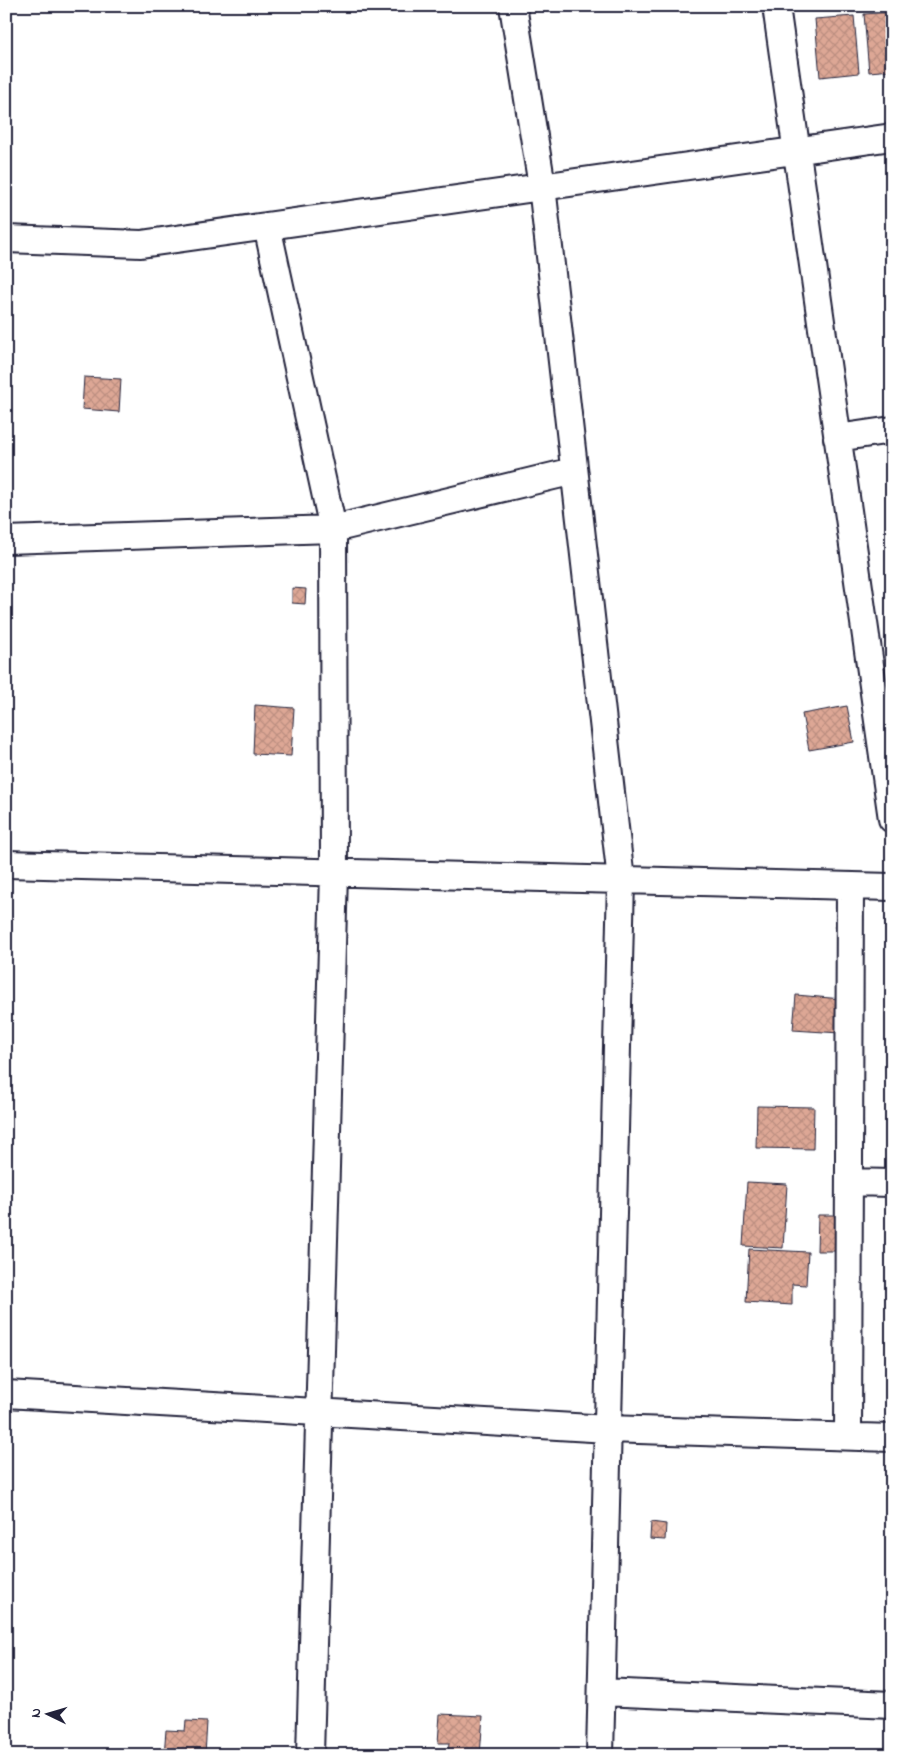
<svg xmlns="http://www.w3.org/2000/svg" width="898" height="1761" viewBox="0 0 898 1761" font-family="'Indie Flower',sans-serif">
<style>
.building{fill:url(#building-cross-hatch);stroke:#22223b}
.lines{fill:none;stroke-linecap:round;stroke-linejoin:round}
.street-casing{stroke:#22223b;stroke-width:30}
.street{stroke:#fff;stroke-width:26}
</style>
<defs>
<pattern id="building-cross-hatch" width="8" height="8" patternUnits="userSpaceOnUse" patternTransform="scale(1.25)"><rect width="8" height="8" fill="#dda795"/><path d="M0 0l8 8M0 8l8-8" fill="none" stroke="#bd8f81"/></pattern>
</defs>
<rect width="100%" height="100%" fill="#fff"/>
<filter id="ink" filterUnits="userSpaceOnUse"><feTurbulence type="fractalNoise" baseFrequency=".02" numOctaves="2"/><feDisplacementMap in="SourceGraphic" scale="10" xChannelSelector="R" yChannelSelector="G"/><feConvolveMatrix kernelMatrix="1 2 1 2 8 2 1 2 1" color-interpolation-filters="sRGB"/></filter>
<g filter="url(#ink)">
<path class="building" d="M 892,12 L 892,70 L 869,72 L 864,14 Z
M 854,16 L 859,73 L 820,77 L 815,19 Z
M 84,377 L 121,379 L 119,412 L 82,409 Z
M 292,588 L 306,589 L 305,604 L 292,603 Z
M 255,705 L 294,708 L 291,756 L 253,754 Z
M 847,706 L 854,742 L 809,750 L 802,714 Z
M 796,995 L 842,999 L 840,1033 L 793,1030 Z
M 757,1106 L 814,1107 L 813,1149 L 756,1148 Z
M 747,1182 L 787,1184 L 783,1248 L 743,1246 Z
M 818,1215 L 837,1215 L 836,1251 L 817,1251 Z
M 749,1249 L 808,1252 L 806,1285 L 792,1284 L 792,1305 L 746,1302 Z
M 651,1522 L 666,1524 L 665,1540 L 650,1539 Z
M 440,1714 L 483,1716 L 480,1755 L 448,1755 L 449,1743 L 438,1743 Z
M 186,1721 L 207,1722 L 205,1755 L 164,1755 L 166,1730 L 185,1731 Z"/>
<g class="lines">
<defs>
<path id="street" d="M 513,6 L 542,186 L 621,880 L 600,1755
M 776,6 L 892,819
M 267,226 L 333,529 L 334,873 L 310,1755
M 6,239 L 141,244 L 892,137
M 837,438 L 892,430
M 6,540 L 333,529 L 574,471
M 6,864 L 892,887
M 849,1182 L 892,1183
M 6,1394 L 608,1429 L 892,1438
M 848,1436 L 850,886
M 602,1692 L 892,1705"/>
</defs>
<use href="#street" class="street-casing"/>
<use href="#street" class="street"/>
</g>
</g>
<rect width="898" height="1761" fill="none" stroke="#fff" stroke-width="25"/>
<rect x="12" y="12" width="873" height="1736" fill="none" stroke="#22223b" stroke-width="2" filter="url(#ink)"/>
<g transform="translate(48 1714) rotate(275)" stroke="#ffffff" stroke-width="4" paint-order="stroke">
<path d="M0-4L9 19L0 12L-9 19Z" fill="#22223b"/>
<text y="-8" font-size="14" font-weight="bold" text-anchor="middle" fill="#22223b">N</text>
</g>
</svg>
